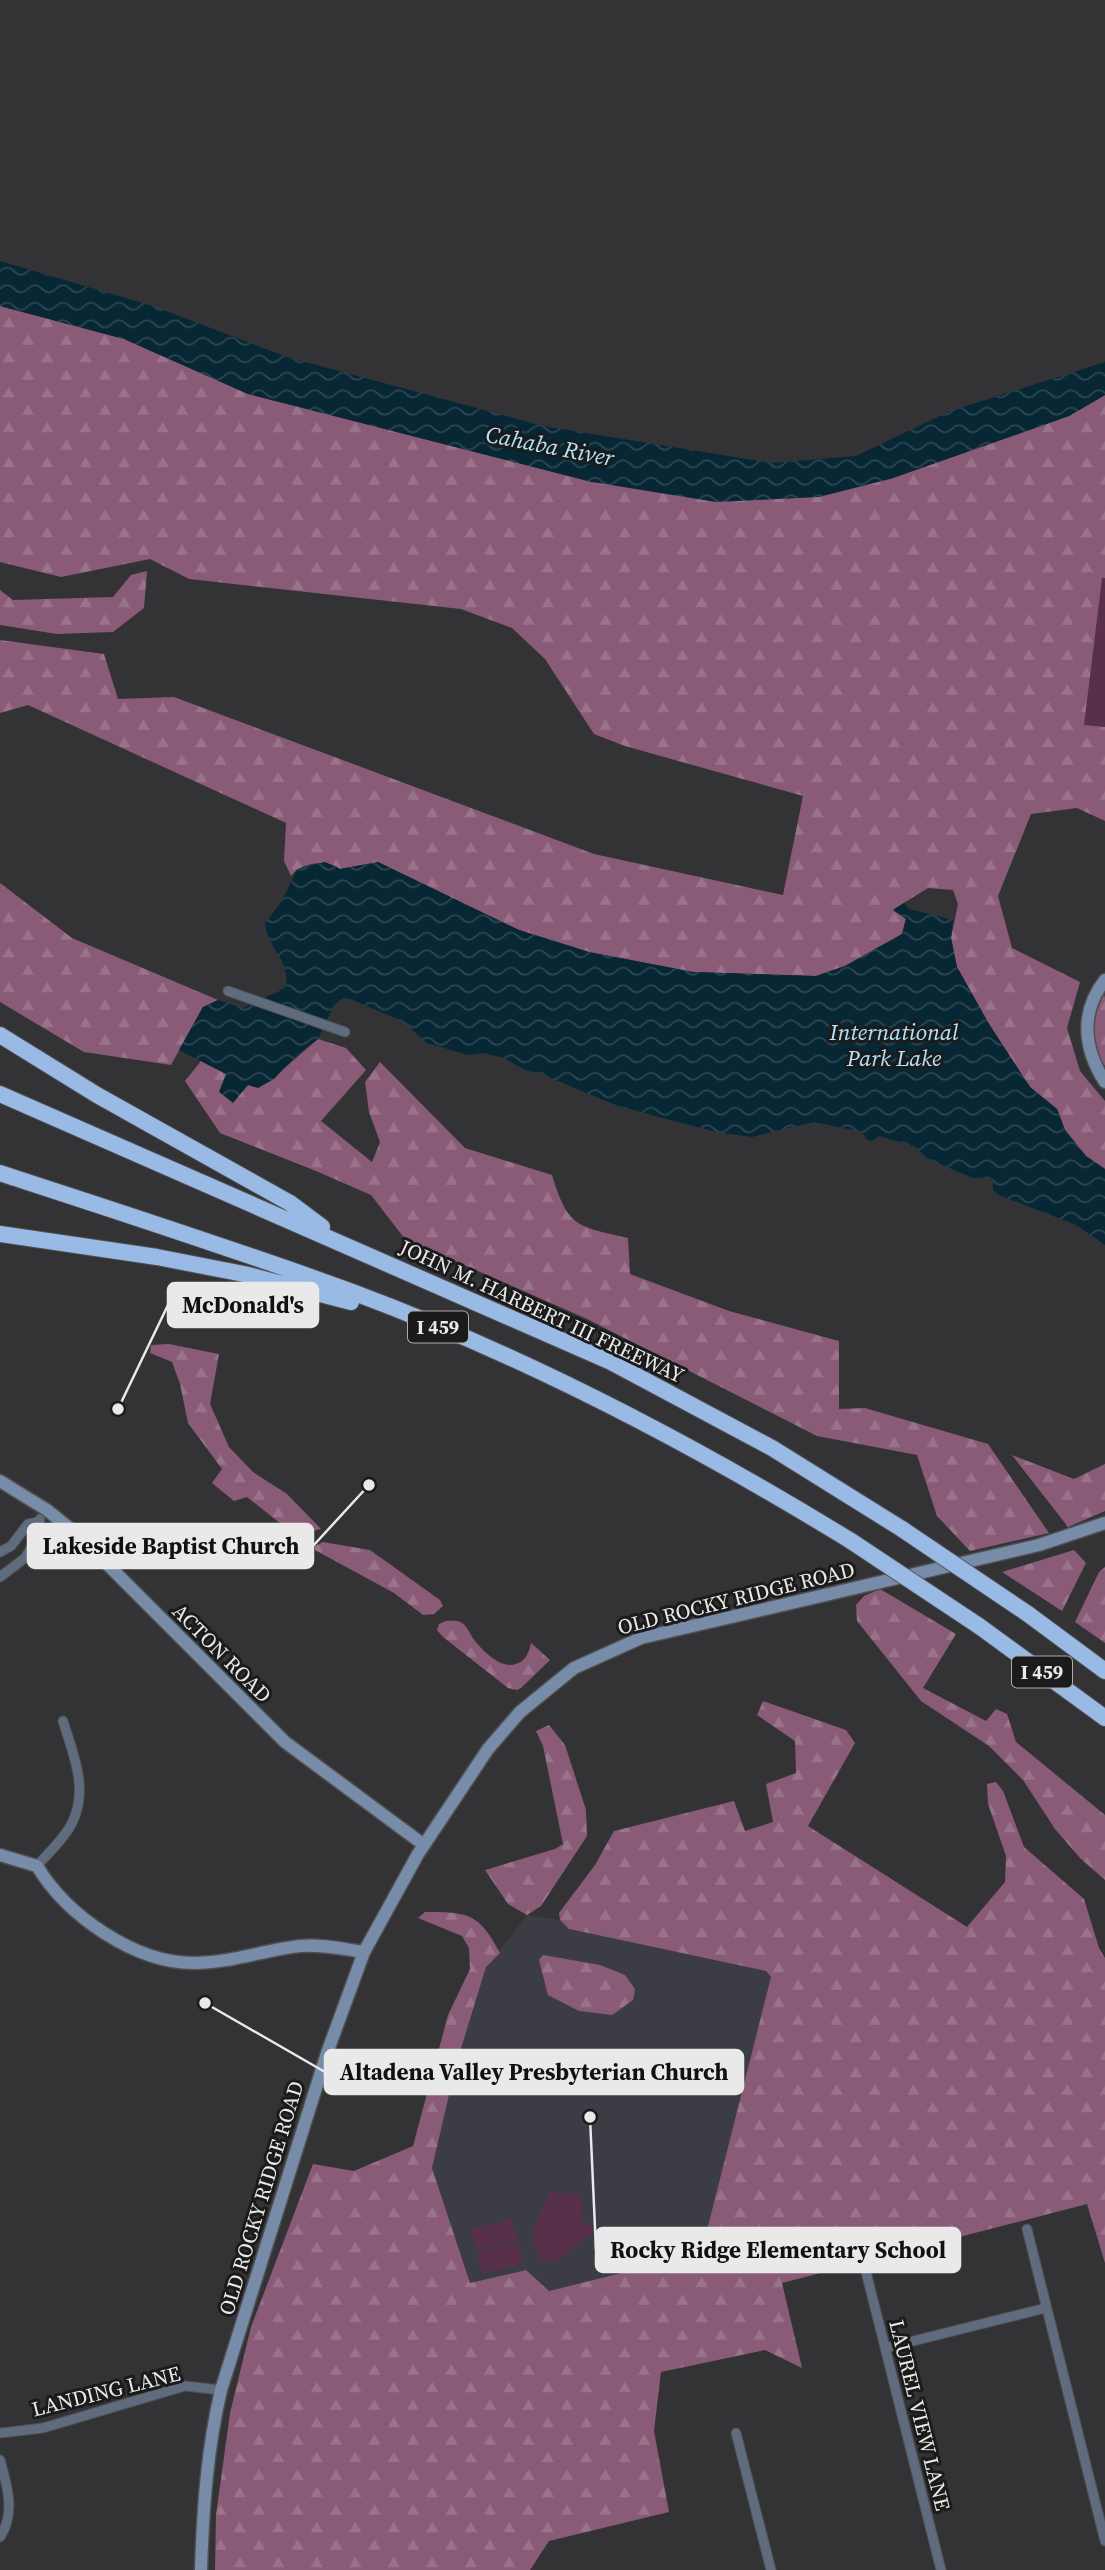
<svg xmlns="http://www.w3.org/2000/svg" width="1105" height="2570" viewBox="0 0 1105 2570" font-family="'Source Serif 4',serif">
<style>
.built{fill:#3c3d44}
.green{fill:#59304a}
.forest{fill:url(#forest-firs)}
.water{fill:url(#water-waves)}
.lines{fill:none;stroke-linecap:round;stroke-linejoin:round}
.street-casing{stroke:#505053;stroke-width:11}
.secondary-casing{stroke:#505053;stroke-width:15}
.highway-casing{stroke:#505053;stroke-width:18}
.street{stroke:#5f6c7e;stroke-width:9}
.secondary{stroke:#778ca8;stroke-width:12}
.highway{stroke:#9abae6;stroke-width:16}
.highway-bridge-casing{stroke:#505053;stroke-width:18;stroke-linecap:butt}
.highway-bridge{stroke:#9abae6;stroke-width:16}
.labels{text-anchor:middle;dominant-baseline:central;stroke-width:6;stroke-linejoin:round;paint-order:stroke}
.shield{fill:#1b1b1c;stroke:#ababac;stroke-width:2}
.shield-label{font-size:19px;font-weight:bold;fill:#e9e9ea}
.street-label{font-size:21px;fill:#e9e9ea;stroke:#1b1b1c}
.water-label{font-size:23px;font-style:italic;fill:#b1e4fb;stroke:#1b1b1c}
.leader{fill:none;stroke:#e9e9ea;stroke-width:2.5}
.callout-dot{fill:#e9e9ea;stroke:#1b1b1c;stroke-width:2.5}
.callout{fill:#e9e9ea;stroke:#e9e9ea;stroke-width:2.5}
.callout-label{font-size:23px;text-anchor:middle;font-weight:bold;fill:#111}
</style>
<defs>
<pattern id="forest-firs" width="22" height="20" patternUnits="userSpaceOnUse" patternTransform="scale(1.75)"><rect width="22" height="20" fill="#895b77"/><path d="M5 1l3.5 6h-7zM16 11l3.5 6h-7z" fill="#9a738a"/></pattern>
<pattern id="water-waves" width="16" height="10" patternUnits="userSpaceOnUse" patternTransform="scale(1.75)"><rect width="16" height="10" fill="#072734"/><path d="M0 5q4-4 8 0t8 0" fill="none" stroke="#2b4652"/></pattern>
</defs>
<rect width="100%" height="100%" fill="#333336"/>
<path class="built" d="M 527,1915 L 560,1920 L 569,1929 L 766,1971 L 771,1977 L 705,2238 L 690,2256 L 549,2291 L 526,2270 L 470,2283 L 432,2168 L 456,2065 L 486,1967 Z"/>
<path class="green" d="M 1102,578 L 1105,578 L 1105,767 L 1067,751 Z
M 551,2190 L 554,2193 L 582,2195 L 581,2221 L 586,2222 L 585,2225 L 599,2228 L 554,2263 L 544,2261 L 538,2255 L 533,2234 L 534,2226 Z
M 512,2219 L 517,2240 L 477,2250 L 471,2229 Z
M 518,2242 L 523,2263 L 483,2274 L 477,2252 Z"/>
<path class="forest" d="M 0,306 L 124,339 L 248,394 L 592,482 L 890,479 L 1069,416 L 1105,395 L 1105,578 L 1102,578 L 1084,725 L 1105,727 L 1105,821 L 1077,808 L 1031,814 L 998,896 L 1012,948 L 1080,982 L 1067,1028 L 1080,1071 L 1105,1101 L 1105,1169 L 1086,1156 L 1065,1130 L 1057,1109 L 1030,1087 L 989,1024 L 957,967 L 951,938 L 958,904 L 953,890 L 928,888 L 894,909 L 906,919 L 902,934 L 845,966 L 816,976 L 693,972 L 589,952 L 519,930 L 378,862 L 340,869 C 327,858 300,863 291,876 L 284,861 L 286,823 L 28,705 L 0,713 L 0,640 L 104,654 L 118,699 L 174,697 L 594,854 L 783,895 L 803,796 L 625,746 L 594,734 L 545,659 L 512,628 L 461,609 L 189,579 L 150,559 L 61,577 L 0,562 Z
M 147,571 L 144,608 L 113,632 L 57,634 L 0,625 L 0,590 L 13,600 L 113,597 L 131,575 Z
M 0,883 L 72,938 L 218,1000 L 203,1007 L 171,1065 L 84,1052 L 0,1002 Z
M 1103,990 L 1105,998 L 1105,1066 C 1086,1039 1095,1020 1103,990 Z
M 318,1039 L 346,1048 L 366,1070 L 321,1121 L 372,1162 L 380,1142 L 369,1112 L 365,1082 L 380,1062 L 465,1148 L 552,1175 C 568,1228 577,1226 628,1238 L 630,1274 L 729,1311 L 839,1341 L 839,1409 L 865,1408 L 988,1444 L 1049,1533 L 970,1551 L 937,1516 L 917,1455 L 817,1436 L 585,1318 L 405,1239 L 371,1195 L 316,1171 L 220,1133 L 185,1081 L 201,1061 L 248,1085 L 287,1066 Z
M 169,1344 L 219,1354 L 210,1404 L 229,1447 L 253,1472 L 287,1494 L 321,1529 L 295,1535 L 247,1497 L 234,1501 L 212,1483 L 222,1469 L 188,1423 L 180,1384 L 172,1362 L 150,1353 L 151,1345 Z
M 1012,1455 L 1074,1479 L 1105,1464 L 1105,1511 L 1068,1527 Z
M 323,1542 L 370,1550 L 440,1600 L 443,1606 L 434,1614 L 423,1615 L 394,1593 L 315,1550 L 315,1546 Z
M 1074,1550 L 1086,1563 L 1062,1611 L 1002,1572 Z
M 1105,1567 L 1105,1643 L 1075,1622 L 1099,1572 Z
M 880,1589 L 956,1634 L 923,1688 L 986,1721 L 996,1709 L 1007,1714 L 1016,1742 L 1105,1815 L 1105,1880 L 1080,1858 L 1055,1829 L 1023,1780 L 989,1746 L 921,1701 L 857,1621 L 856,1605 L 864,1596 Z
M 446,1621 C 452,1621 458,1620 462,1623 C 468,1627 471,1636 475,1641 C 484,1652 501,1669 516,1664 C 526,1661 529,1652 531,1643 L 550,1660 L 521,1688 L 517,1690 L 508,1688 L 443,1637 L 437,1630 L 439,1624 Z
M 763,1701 L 846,1730 L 855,1743 L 808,1826 L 967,1927 L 1005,1882 L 1006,1856 L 988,1804 L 987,1784 L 996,1782 L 1003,1791 L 1024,1847 L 1084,1899 L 1099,1948 L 1105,1958 L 1105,2263 L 1087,2204 L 782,2283 L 802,2368 L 765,2350 L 661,2372 L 654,2431 L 669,2512 L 549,2541 L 530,2570 L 215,2570 L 216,2515 L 230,2413 L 251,2327 L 313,2164 L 354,2171 L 413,2146 L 448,2015 L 470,1969 L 469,1948 L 462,1936 L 418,1918 L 425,1912 C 468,1912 479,1913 500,1953 L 486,1967 L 456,2065 L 432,2168 L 470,2283 L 526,2270 L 549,2291 L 690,2256 L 705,2238 L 771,1977 L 766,1971 L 569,1929 L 560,1920 L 559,1913 L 595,1865 L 614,1831 L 734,1801 L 745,1831 L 773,1822 L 766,1784 L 796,1773 L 795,1741 L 757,1715 Z
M 549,1725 L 565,1745 L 586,1810 L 587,1836 L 541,1906 L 527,1915 L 508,1904 L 485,1870 L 555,1849 L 563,1844 L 543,1746 L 536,1731 Z
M 543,1955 L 600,1965 L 625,1975 L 635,1989 L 633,2000 L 612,2015 L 579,2011 L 548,1995 L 539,1960 Z"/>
<path class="water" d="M 0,261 L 153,306 L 287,357 L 543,426 L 772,463 L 856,456 L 950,411 L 1105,362 L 1105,395 L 1069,416 L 890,479 L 819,497 L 716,502 L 592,482 L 248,394 L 124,339 L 0,306 Z
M 325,862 L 340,869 L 378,862 L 519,930 L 589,952 L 693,972 L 816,976 L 845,966 L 902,934 L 906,919 L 893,910 L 904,903 L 909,909 L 953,920 L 951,938 L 957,967 L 989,1024 L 1030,1087 L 1057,1109 L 1065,1130 L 1086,1156 L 1105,1169 L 1105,1245 L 1076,1225 L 999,1195 L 993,1190 L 993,1178 L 973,1178 L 928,1159 L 914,1146 L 879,1136 L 872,1141 L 867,1140 L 862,1132 L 814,1122 L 752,1137 L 716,1132 L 674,1121 L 618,1106 L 541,1074 L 525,1070 L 504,1058 L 484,1053 L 468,1055 L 427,1043 L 402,1021 L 350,999 L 343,998 L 334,1005 L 318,1039 L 298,1054 L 274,1079 L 258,1088 L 248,1085 L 233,1103 L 219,1092 L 226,1074 L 179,1050 L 203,1007 L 218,1000 L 243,1008 L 285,988 C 292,959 267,950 265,923 L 282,901 L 297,869 Z"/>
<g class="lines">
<defs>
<path id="street" d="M 228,991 L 345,1032
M 0,1552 L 11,1546 L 28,1524 L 38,1522 L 40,1519
M 0,1577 L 25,1558 L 41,1532 L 38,1522
M 37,1866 C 48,1853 65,1838 72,1823 C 89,1789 73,1754 63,1721
M 1027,2229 L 1105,2541
M 865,2268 L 941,2570
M 885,2348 L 1046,2308
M 0,2433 L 43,2428 L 185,2386 L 221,2390
M 736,2433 L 771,2570
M 0,2460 C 7,2485 16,2513 0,2537"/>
<path id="secondary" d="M 1105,980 C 1080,1012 1083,1048 1105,1082
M 0,1481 L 47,1510 L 78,1535 L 285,1742 L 424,1845
M 0,1855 L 37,1866 C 67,1916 135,1963 194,1963 C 230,1963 264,1950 300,1946 C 321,1944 343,1949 364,1952
M 201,2570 C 203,2509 207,2450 221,2390 L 327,2053 L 364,1952 L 418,1854 L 488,1749 L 520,1712 L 574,1668 L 641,1638 L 1039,1545 L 1105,1523"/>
<path id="highway" d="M 0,1035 L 97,1095 L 290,1203 L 322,1227
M 0,1094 L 611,1362 L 772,1448 L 902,1529
M 0,1173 C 119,1212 238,1250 355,1293 C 529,1358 693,1444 851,1541
M 0,1234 L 157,1257 L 244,1274 L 351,1302
M 1028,1614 L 1105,1671
M 979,1626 L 1105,1718"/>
</defs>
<use href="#street" class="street-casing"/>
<use href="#secondary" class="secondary-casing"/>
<use href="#highway" class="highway-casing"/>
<use href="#street" class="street"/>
<use href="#secondary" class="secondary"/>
<use href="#highway" class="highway"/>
<defs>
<path id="highway-bridge" d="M 902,1529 L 1028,1614
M 851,1541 L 979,1626"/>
</defs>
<use href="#highway-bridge" class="highway-bridge-casing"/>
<use href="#highway-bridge" class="highway-bridge"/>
</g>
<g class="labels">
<g class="shield">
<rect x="408" y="1311.5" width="60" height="31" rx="5"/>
<rect x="1012" y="1656.5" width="60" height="31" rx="5"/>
</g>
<g class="shield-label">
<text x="438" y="1327">I 459</text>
<text x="1042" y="1672">I 459</text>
</g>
<g class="street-label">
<text transform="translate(542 1311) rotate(25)">JOHN M. HARBERT III FREEWAY</text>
<text transform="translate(736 1598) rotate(-14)">OLD ROCKY RIDGE ROAD</text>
<text transform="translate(222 1653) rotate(45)">ACTON ROAD</text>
<text transform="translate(261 2198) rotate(-73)">OLD ROCKY RIDGE ROAD</text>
<text transform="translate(106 2391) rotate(-14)">LANDING LANE</text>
<text transform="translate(920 2415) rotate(76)">LAUREL VIEW LANE</text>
</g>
<g class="water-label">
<text transform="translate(550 446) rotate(11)">Cahaba River</text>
<text x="894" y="1032">International<tspan x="894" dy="26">Park Lake</tspan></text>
</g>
</g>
<path class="leader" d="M118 1409L168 1305M369 1485L313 1546M205 2003L325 2072M590 2117L596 2250"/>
<g class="callout-dot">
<circle cx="118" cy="1409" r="7"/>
<circle cx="369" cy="1485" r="7"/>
<circle cx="205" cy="2003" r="7"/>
<circle cx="590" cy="2117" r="7"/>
</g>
<g class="callout">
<rect x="168" y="1283" width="150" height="44" rx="7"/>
<rect x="28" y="1524" width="285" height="44" rx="7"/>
<rect x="325" y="2050" width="418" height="44" rx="7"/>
<rect x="596" y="2228" width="364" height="44" rx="7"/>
</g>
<g class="callout-label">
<text x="243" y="1313">McDonald's</text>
<text x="171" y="1554">Lakeside Baptist Church</text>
<text x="534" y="2080">Altadena Valley Presbyterian Church</text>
<text x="778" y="2258">Rocky Ridge Elementary School</text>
</g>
</svg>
